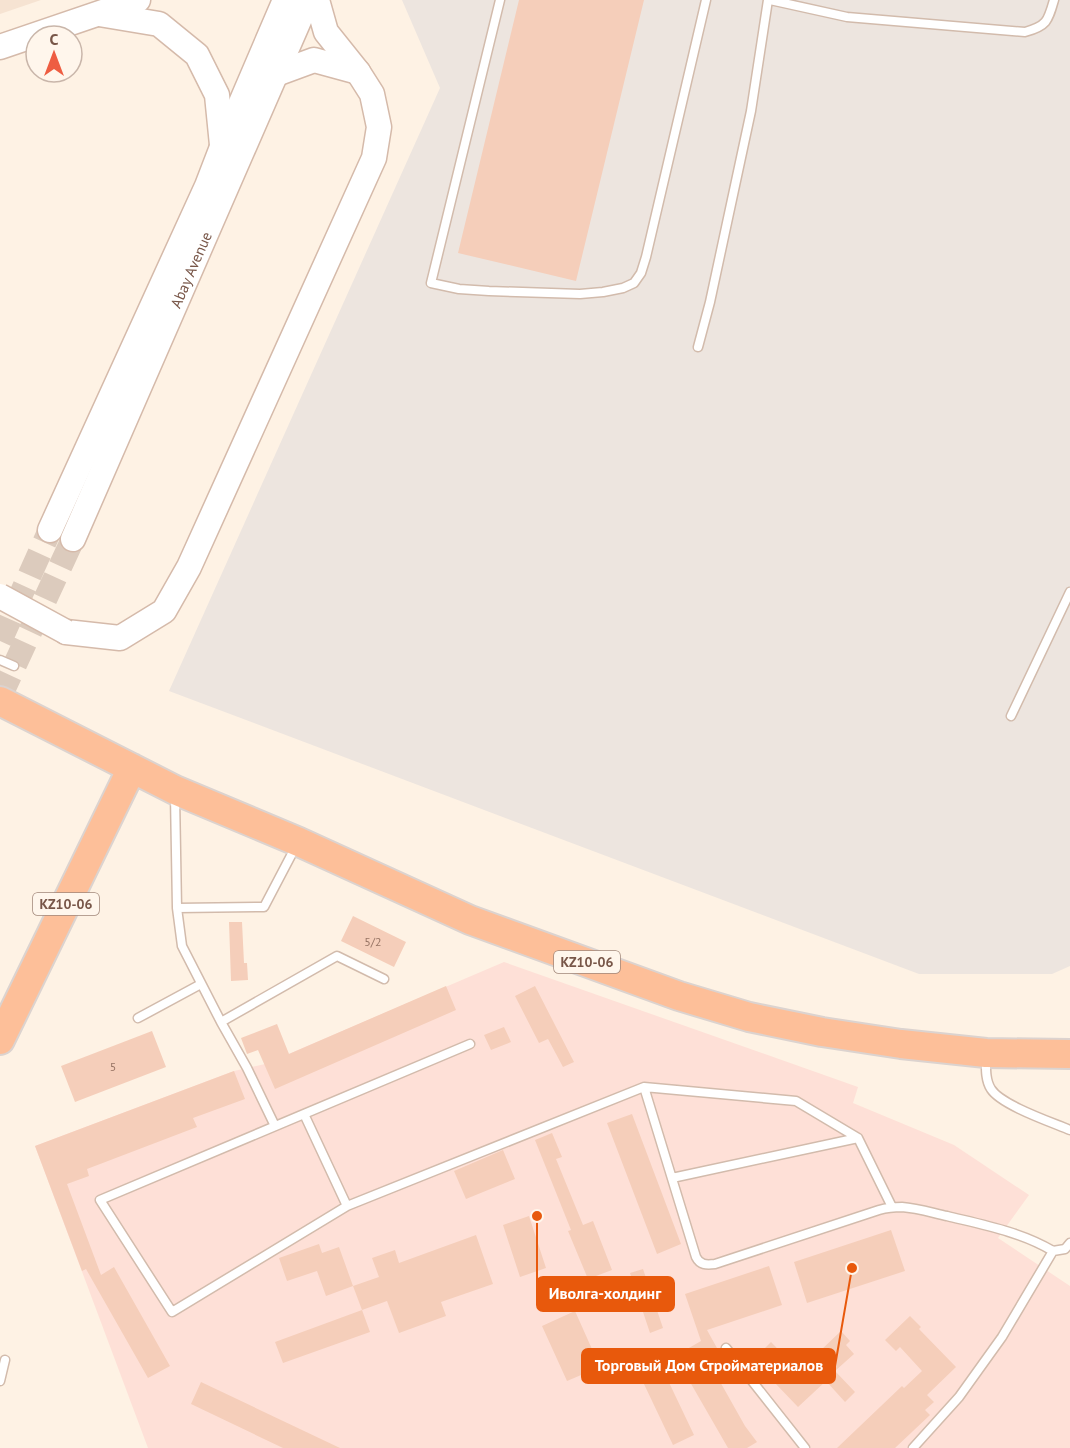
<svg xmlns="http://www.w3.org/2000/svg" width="1070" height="1448" viewBox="0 0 1070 1448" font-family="'PT Sans',sans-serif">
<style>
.residential{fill:#f6e3d2}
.commercial{fill:#fee0d7}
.industrial{fill:#ede5df}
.building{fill:#f5ceba}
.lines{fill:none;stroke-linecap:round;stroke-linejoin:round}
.secondary-tunnel{stroke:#dccbbd;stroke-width:24;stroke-dasharray:24 12;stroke-linecap:butt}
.service-casing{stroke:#d2bbac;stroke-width:11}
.secondary-casing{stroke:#d5baaa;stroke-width:27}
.trunk-casing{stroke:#dcd3cf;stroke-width:32}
.service{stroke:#fff;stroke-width:8}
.secondary{stroke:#fff;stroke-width:24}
.trunk{stroke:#fdbf99;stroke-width:28}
.secondary-bridge-casing{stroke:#d5baaa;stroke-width:27;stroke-linecap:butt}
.secondary-bridge{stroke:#fff;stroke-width:24}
.labels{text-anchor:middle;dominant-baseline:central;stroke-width:5;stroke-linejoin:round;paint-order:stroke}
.number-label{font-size:12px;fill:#977464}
.shield{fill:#fff6ec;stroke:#a08679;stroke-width:1.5}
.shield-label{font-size:14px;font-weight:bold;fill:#785648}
.street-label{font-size:15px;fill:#785648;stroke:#fff6ec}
.leader{fill:none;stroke:#e8590c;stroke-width:2}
.callout-dot{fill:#e8590c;stroke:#fff6ec;stroke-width:2}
.callout{fill:#e8590c;stroke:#e8590c;stroke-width:2}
.callout-label{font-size:16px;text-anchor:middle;font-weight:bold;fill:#fff}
</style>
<rect width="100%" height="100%" fill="#fef2e4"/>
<path class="residential" d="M 0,0 L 41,0 L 0,14 Z"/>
<path class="commercial" d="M 504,962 L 858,1087 L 853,1103 L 954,1145 L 1029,1195 L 998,1238 L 1070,1286 L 1070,1448 L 148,1448 L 35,1146 L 234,1071 L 265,1064 Z"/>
<path class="industrial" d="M 402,0 L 1070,0 L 1070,966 L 1052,974 L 919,974 L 169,691 L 440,88 Z"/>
<path class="building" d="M 519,0 L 644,0 L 576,281 L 458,253 Z
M 353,916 L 406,942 L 394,967 L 341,941 Z
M 229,922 L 242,922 L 244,963 L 247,963 L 248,980 L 231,981 Z
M 446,986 L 456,1010 L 275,1089 L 258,1050 L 247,1054 L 241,1038 L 277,1024 L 289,1054 Z
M 535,986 L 574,1062 L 563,1067 L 548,1039 L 539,1043 L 515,996 Z
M 504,1027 L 511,1042 L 491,1050 L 484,1035 Z
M 152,1031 L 166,1067 L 75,1102 L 61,1066 Z
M 234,1071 L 245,1099 L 193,1118 L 197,1127 L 87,1169 L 89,1176 L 67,1184 L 101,1275 L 114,1267 L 170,1366 L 148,1378 L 86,1269 L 82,1271 L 35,1146 Z
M 632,1114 L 681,1244 L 657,1254 L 607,1123 Z
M 552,1133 L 562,1157 L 556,1159 L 583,1225 L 593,1221 L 612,1270 L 588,1279 L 568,1231 L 571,1230 L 535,1140 Z
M 503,1150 L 515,1179 L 466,1199 L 454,1171 Z
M 529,1216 L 546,1268 L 520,1277 L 503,1225 Z
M 891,1230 L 905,1271 L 807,1303 L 794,1262 Z
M 476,1235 L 493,1284 L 441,1302 L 446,1316 L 399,1333 L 387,1301 L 362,1310 L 353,1286 L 379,1277 L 372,1258 L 395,1250 L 399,1263 Z
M 319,1244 L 322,1253 L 339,1247 L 353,1286 L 326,1296 L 317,1271 L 287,1281 L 279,1258 Z
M 769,1266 L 782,1305 L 707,1330 L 717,1348 L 705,1355 L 745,1426 L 757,1442 L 747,1448 L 728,1448 L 675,1356 L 701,1341 L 685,1294 Z
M 643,1269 L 663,1328 L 650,1333 L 630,1273 Z
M 362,1310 L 370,1332 L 283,1363 L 275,1342 Z
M 575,1311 L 600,1367 L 567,1381 L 542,1326 Z
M 910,1316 L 921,1327 L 919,1329 L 956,1367 L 927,1395 L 934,1402 L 925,1410 L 930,1415 L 895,1448 L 837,1448 L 902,1386 L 904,1388 L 922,1371 L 900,1347 L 896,1351 L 885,1340 Z
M 841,1331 L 850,1341 L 846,1345 L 854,1354 L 835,1371 L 855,1392 L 845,1402 L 826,1381 L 798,1407 L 753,1360 L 771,1342 L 799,1371 Z
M 664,1372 L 694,1435 L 673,1445 L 643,1382 Z
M 201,1382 L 340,1448 L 283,1448 L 191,1404 Z"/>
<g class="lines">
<path class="secondary-tunnel" d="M 0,641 L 50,530
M 0,697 L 73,539"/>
<defs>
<path id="service" d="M 500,0 L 431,283 L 459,289 L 489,291 L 580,294 L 603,292 L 623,288 L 634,283 L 641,273 L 646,257 L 706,0
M 770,0 L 847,17 L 1025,32 C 1047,26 1048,21 1054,0
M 698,347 L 710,302 L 751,111 L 768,0
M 0,660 L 14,666
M 1011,716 L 1070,592
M 175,796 L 177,908 L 182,946 L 221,1022 L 247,1068 L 275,1126
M 177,908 L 264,907 L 296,846
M 138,1018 L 201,984
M 221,1022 L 337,956 L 384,979
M 470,1044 L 100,1200 L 172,1312 L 347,1206 L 644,1087 L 796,1101 L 858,1138 L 892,1207
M 986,1056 C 986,1067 985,1080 991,1089 C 1001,1105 1051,1122 1070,1130
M 644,1087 L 696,1257 C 700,1265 706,1265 715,1264 L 879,1210 C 886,1208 894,1207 902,1207 C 917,1208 933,1213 947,1216 C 984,1225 1021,1232 1053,1251 L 1065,1249 L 1070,1243
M 304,1114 L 347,1206
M 672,1178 L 858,1138
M 726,1348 L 805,1448
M 0,1381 L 5,1360
M 913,1448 L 959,1397 L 1002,1337 L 1053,1251"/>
<g id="secondary">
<path d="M 99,14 L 159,24 L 197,55 L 217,95 L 222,145"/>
<path d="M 0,47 L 138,0"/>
<path d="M 276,74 L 314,60 L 358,72"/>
<path d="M 50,530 L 207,186 L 222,147 L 285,0"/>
<path id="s1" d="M 73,539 L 308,0"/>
<path d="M 66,632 L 120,638 L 164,611 L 189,567 L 374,158 L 379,127 L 372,94 L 358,72 L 326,32 L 317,0"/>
</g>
<path id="trunk" d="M 0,701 L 175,790 L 299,842 L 470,920 L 679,996 L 749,1017 L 822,1032 L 901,1044 L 986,1053 L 1070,1054
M 0,1040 L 132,768"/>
</defs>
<use href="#service" class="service-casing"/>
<use href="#secondary" class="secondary-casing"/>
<use href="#trunk" class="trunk-casing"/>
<use href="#service" class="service"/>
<use href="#secondary" class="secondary"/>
<use href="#trunk" class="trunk"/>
<defs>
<path id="secondary-bridge" d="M 0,596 L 66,632"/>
</defs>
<use href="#secondary-bridge" class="secondary-bridge-casing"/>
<use href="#secondary-bridge" class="secondary-bridge"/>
</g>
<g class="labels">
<g class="number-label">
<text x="373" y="941">5/2</text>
<text x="113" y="1066">5</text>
</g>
<g class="shield">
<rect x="33" y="893" width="66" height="22" rx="4.5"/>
<rect x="554" y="951" width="66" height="22" rx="4.5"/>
</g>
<g class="shield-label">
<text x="66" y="904">KZ10-06</text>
<text x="587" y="962">KZ10-06</text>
</g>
<g class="street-label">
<text stroke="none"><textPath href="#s1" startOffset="294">Abay Avenue</textPath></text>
</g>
</g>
<path class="leader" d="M537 1216L537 1294M852 1268L835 1366"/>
<g class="callout-dot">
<circle cx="537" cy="1216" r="6"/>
<circle cx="852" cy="1268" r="6"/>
</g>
<g class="callout">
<rect x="537" y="1277" width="137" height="34" rx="6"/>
<rect x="582" y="1349" width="253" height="34" rx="6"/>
</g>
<g class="callout-label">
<text x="605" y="1299">Иволга-холдинг</text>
<text x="709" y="1371">Торговый Дом Стройматериалов</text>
</g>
<g transform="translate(54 54)"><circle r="28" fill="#fff6ec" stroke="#c9b6aa" stroke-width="1.5"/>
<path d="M0-4.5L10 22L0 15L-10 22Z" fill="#ee5d42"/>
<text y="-9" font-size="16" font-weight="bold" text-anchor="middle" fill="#785648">С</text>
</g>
</svg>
